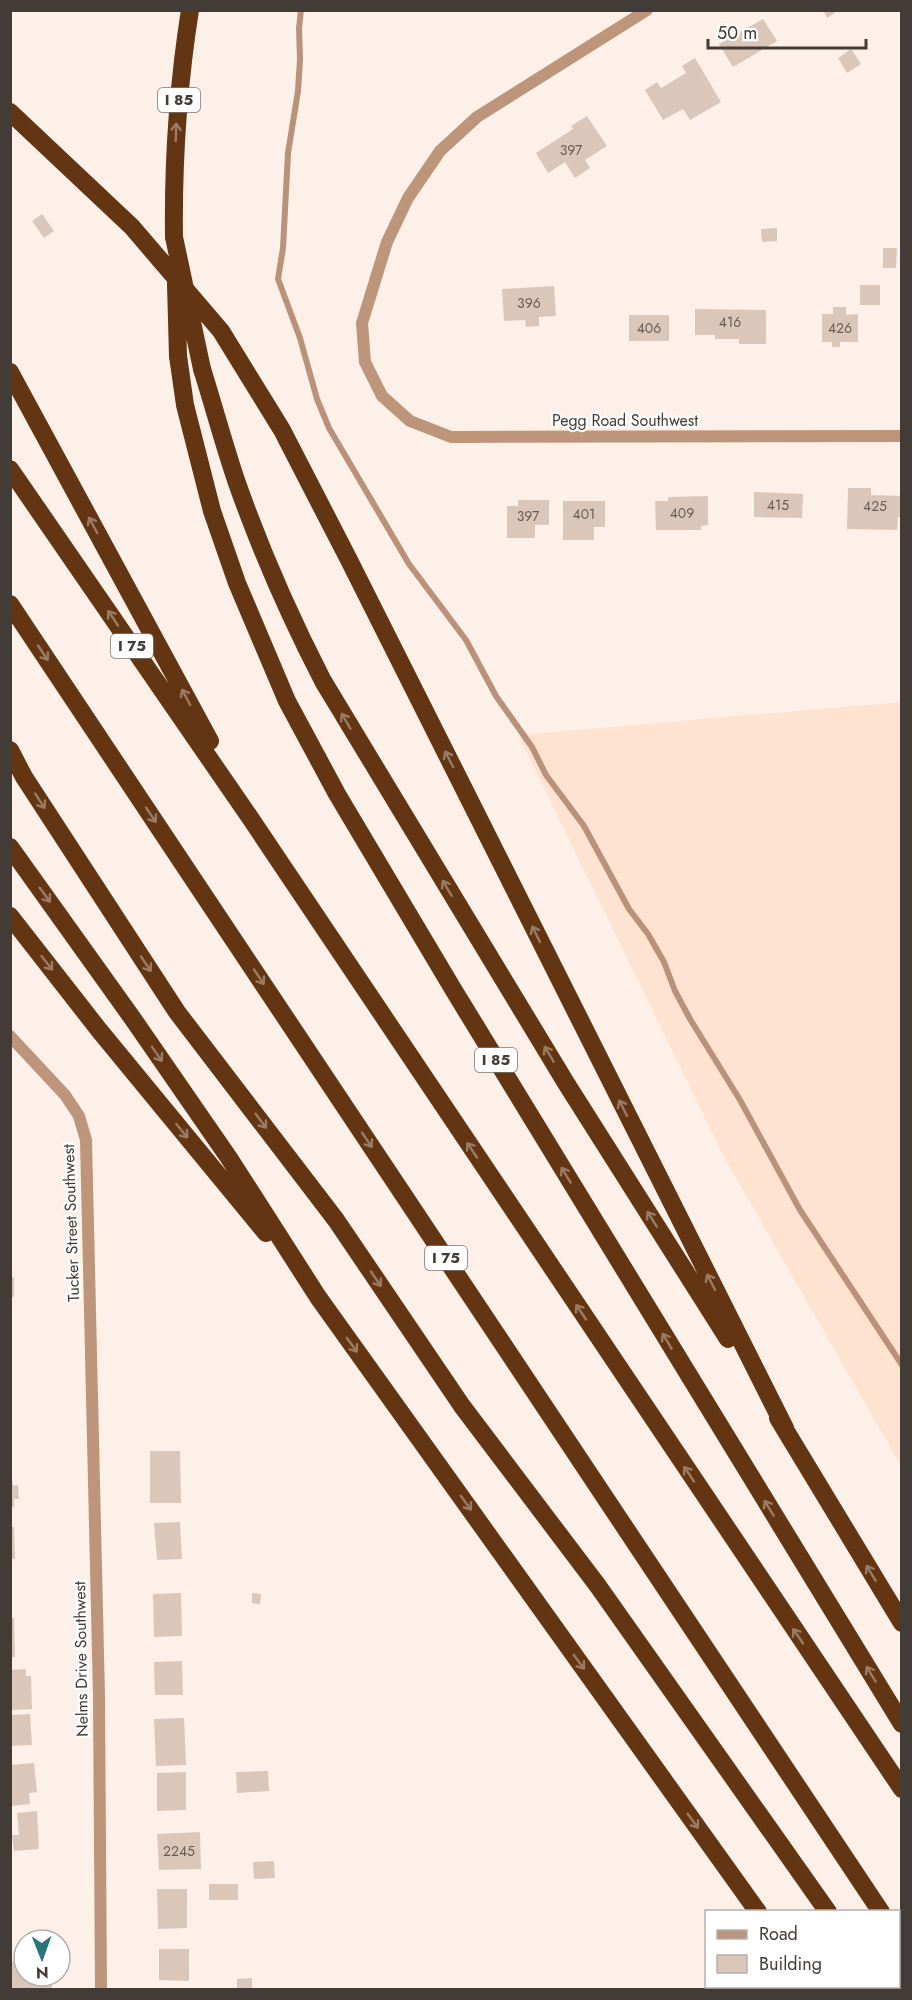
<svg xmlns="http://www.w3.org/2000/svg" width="912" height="2000" viewBox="0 0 912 2000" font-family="Jost,sans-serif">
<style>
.built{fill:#ffe3d1}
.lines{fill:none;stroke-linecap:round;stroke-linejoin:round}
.stream{stroke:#b99279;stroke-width:6}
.building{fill:#dbc6ba}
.street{stroke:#bd957b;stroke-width:12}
.highway{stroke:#633512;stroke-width:18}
.highway-bridge{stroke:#633512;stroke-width:18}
.oneway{stroke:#9a7c65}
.labels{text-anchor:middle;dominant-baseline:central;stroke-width:4.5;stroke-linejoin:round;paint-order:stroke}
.number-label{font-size:14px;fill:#695e56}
.shield{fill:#fff;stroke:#7b7672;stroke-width:1.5}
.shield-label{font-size:15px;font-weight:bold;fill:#433b35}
.street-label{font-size:16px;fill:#433b35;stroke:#fff}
</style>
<rect width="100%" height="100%" fill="#fcf0e8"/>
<path class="built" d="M 901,702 L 902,702 L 901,1466 L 724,1157 L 518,735 Z"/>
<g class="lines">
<path class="stream" d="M 301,10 L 299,28 L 300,59 L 298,91 L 288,153 L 283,248 L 278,279 L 300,338 L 317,399 L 329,428 L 409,564 L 466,640 L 496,696 L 532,747 L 546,775 L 584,826 L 629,909 L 648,934 L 664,962 L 675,991 L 690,1019 L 740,1100 L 800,1210 L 902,1365"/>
</g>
<path class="building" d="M 823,10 L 839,10 L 827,18 Z
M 763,19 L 777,41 L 733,67 L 719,44 Z
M 851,49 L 861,64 L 847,73 L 838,58 Z
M 695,58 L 721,102 L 690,120 L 683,109 L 663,120 L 645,90 L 657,82 L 661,88 L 686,73 L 682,66 Z
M 587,116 L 607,146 L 585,160 L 590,168 L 575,178 L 565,162 L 548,173 L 536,153 L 573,129 L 571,126 Z
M 42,214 L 54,231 L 44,238 L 32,221 Z
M 777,228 L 777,241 L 762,242 L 761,229 Z
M 883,248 L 897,248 L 896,268 L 883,268 Z
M 860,285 L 880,285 L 880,305 L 860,305 Z
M 554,286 L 556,316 L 539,317 L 539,326 L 526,327 L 525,320 L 504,321 L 502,289 Z
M 833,307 L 846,307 L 846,315 L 858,314 L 858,342 L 840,342 L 840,347 L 832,347 L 832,342 L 822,342 L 822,314 L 833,314 Z
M 695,309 L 766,310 L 766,344 L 739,344 L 739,339 L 715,339 L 715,335 L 695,335 Z
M 629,315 L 669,315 L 669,341 L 629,341 Z
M 848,488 L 871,488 L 871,495 L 902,496 L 902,517 L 898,517 L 897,530 L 847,529 Z
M 754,492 L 803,494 L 802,518 L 754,517 Z
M 708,496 L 708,525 L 701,526 L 701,530 L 656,530 L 655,501 L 668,501 L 668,497 Z
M 518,500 L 549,500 L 549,525 L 535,525 L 535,538 L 507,538 L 507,506 L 518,506 Z
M 563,501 L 605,501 L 605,527 L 594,527 L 594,540 L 563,540 Z
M 14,1277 L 14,1297 L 10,1297 L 10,1278 Z
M 150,1451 L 180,1451 L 181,1503 L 150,1503 Z
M 10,1479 L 12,1479 L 13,1486 L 18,1485 L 19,1499 L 14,1499 L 14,1507 L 10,1507 Z
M 180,1522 L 182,1559 L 157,1560 L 154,1523 Z
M 10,1527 L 14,1527 L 15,1559 L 10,1559 Z
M 181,1593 L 182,1636 L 154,1637 L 153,1594 Z
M 252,1593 L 261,1594 L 260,1604 L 252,1603 Z
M 10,1618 L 14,1618 L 15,1657 L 10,1657 Z
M 182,1661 L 183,1695 L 155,1695 L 154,1662 Z
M 26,1669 L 26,1676 L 31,1676 L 32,1709 L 10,1710 L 10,1670 Z
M 30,1714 L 32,1745 L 10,1746 L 10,1715 Z
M 184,1718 L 186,1765 L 156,1766 L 154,1719 Z
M 34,1763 L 37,1792 L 29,1793 L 30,1804 L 11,1806 L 10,1765 Z
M 268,1771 L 269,1791 L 237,1793 L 236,1772 Z
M 186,1772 L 186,1810 L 157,1811 L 157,1773 Z
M 37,1811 L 39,1849 L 14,1851 L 12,1835 L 19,1835 L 17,1813 Z
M 200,1832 L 201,1869 L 159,1870 L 157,1834 Z
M 274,1861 L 275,1878 L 254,1879 L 253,1862 Z
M 209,1884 L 238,1884 L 238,1900 L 209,1900 Z
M 157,1889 L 187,1889 L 187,1928 L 158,1929 Z
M 159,1949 L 189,1949 L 189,1981 L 159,1980 Z
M 10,1961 L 24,1961 L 24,1976 L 43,1976 L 43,1979 L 52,1979 L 52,1990 L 10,1990 Z
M 252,1978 L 252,1990 L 237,1990 L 237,1979 Z"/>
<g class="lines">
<path class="street" d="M 647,10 L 477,117 L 440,151 L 408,198 L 387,242 L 362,323 L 365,362 L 382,396 L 410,421 L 451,437 L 902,436
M 10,1036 L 65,1095 L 79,1116 L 86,1140 L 99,1696 L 101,1990"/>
<path class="highway" d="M 10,112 L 132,227 L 221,331 L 282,430 L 349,560 L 785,1428
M 174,237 C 173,161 178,86 190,10
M 178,356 L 185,405 L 212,511 L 237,583 L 287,701 L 337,794 L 453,989 L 902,1724
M 202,369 C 214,407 224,445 237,483 C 261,551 290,617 323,681 L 566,1083 L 728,1339
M 10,372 L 210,741
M 10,469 L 253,822 L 902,1789
M 10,604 L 881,1912
M 10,750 L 24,777 L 177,1012 L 336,1220 L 462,1406 L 598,1586 L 828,1912
M 10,847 L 133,1019 L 229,1158 L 318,1297 L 758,1912
M 10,916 L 99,1030 L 266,1233
M 778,1418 L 902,1623
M 898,1938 L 902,1942
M 795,1986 L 796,1990
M 812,1986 L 814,1990
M 881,1986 L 883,1990"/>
<path class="highway-bridge" d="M 174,237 L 202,369
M 176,284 L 178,356"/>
</g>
<defs><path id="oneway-shaft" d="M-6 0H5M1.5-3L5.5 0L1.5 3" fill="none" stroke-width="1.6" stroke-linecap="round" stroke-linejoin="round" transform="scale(1.5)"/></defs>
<g class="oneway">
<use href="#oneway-shaft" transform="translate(176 132) rotate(-88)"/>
<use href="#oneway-shaft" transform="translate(93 525) rotate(-118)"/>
<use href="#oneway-shaft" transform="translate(113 618) rotate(-124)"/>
<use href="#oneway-shaft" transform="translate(43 653) rotate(56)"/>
<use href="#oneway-shaft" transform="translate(186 697) rotate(-118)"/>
<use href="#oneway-shaft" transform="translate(346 721) rotate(-120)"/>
<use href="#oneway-shaft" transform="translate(449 759) rotate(-117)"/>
<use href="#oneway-shaft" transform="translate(40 801) rotate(57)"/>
<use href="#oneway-shaft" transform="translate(151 815) rotate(56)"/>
<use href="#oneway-shaft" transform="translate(447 888) rotate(-121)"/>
<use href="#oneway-shaft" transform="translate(45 895) rotate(54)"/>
<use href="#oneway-shaft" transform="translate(536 934) rotate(-116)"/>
<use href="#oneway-shaft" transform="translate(47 963) rotate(52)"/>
<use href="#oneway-shaft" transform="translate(146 964) rotate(56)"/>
<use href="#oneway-shaft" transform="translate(259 977) rotate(56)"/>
<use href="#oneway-shaft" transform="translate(157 1054) rotate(55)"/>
<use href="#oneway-shaft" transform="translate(549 1054) rotate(-121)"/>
<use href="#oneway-shaft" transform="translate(623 1108) rotate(-117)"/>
<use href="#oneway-shaft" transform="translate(261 1121) rotate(53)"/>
<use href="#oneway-shaft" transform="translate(182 1131) rotate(51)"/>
<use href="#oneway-shaft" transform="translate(367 1140) rotate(56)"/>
<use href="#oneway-shaft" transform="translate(472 1150) rotate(-124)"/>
<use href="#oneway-shaft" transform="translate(566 1175) rotate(-121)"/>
<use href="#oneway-shaft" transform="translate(652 1219) rotate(-122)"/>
<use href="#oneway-shaft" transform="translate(376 1279) rotate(56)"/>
<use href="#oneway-shaft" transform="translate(711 1282) rotate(-117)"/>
<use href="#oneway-shaft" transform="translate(581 1312) rotate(-124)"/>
<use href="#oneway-shaft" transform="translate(667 1341) rotate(-121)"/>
<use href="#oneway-shaft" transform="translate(352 1345) rotate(54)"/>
<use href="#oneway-shaft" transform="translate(689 1474) rotate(-124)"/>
<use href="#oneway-shaft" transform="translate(466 1503) rotate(54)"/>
<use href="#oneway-shaft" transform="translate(769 1508) rotate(-121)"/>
<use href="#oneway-shaft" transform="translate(871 1573) rotate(-121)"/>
<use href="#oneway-shaft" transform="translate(798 1636) rotate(-124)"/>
<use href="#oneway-shaft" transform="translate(579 1662) rotate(54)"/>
<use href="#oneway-shaft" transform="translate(871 1674) rotate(-121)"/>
<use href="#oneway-shaft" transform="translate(693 1821) rotate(54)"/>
</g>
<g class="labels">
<g class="number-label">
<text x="571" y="150">397</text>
<text x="529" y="303">396</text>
<text x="730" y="322">416</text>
<text x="649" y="328">406</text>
<text x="840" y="328">426</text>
<text x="778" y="505">415</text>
<text x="875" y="506">425</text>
<text x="682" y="513">409</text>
<text x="584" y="514">401</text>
<text x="528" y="516">397</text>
<text x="179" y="1851">2245</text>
</g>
<g class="shield">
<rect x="158" y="88" width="42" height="24" rx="4.5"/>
<rect x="111" y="634" width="42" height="24" rx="4.5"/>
<rect x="475" y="1048" width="42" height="24" rx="4.5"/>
<rect x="425" y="1246" width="42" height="24" rx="4.5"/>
</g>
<g class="shield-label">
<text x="179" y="100">I 85</text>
<text x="132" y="646">I 75</text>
<text x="496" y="1060">I 85</text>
<text x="446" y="1258">I 75</text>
</g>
<g class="street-label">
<text x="625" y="420">Pegg Road Southwest</text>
<text transform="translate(71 1223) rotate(-92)">Tucker Street Southwest</text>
<text transform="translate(81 1659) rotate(-91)">Nelms Drive Southwest</text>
</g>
</g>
<rect width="912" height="2000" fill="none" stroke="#433b35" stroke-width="24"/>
<rect x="705" y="1910" width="195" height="78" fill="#ffffff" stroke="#b4b1ae" stroke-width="1.5"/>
<rect x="717" y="1930" width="30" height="9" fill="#bd957b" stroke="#b4b1ae" stroke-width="1.5"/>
<text x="759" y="1940" font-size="18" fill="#433b35">Road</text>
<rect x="717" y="1955" width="30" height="18" fill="#dbc6ba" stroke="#b4b1ae" stroke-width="1.5"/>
<text x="759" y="1970" font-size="18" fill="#433b35">Building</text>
<g transform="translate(42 1958) rotate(179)"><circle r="28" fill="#ffffff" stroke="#b4b1ae" stroke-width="1.5"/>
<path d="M0-4.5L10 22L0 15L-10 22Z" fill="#2a747b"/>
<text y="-9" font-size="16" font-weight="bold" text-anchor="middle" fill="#433b35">N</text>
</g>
<path d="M708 39v9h158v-9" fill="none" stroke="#433b35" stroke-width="3"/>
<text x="717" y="39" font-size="18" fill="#433b35" stroke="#ffffff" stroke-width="4.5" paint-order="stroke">50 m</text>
</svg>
